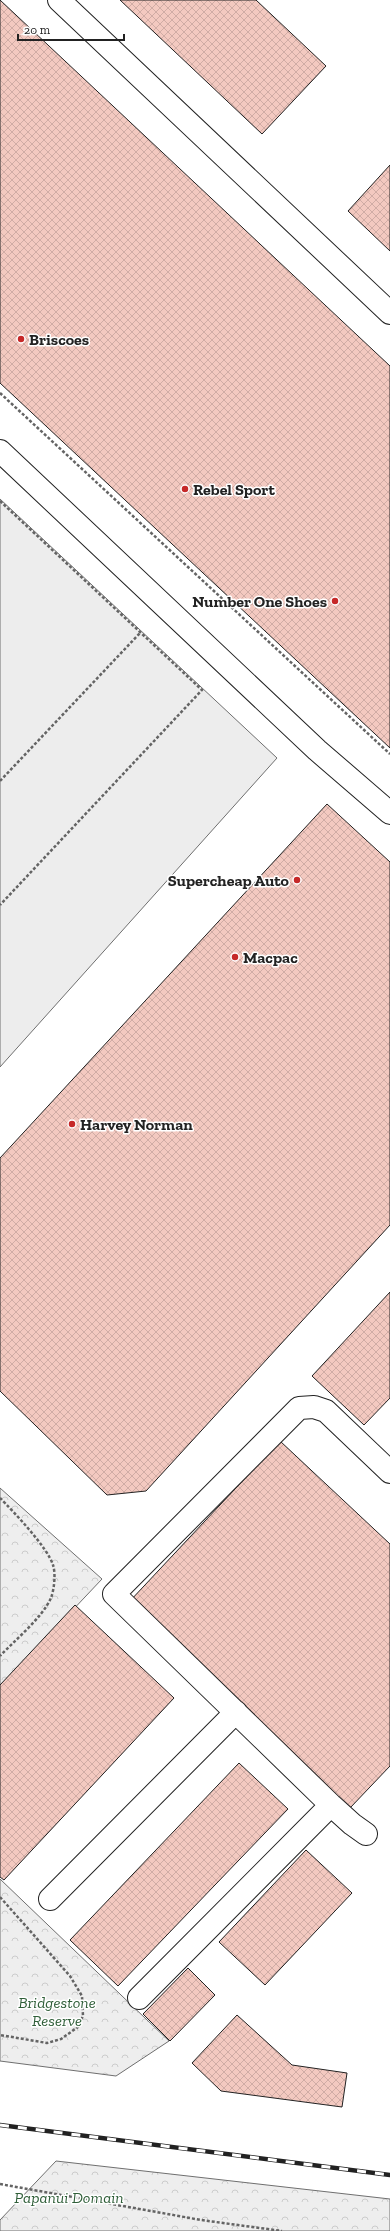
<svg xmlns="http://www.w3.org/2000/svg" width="390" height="2231" viewBox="0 0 390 2231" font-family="'Zilla Slab',serif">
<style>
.park{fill:url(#park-crowns);stroke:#6f6f6f}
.parking{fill:#ededed;stroke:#6f6f6f}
.building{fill:url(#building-cross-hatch);stroke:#222}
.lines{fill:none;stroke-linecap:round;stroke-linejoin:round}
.minor-casing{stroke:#222;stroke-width:24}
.path{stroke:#646464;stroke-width:2.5;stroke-dasharray:3 2;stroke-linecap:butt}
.minor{stroke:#fff;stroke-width:22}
.rail-casing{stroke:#222;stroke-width:4.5}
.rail{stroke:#fff;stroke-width:3;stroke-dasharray:9;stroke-linecap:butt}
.poi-dot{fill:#c62828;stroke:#fff;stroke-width:1.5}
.labels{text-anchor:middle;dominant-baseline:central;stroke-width:3;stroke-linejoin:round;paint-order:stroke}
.poi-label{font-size:16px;font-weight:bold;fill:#222;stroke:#fff;text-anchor:start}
.park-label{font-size:16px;font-style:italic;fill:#2f5e38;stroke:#fff}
</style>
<defs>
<pattern id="park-crowns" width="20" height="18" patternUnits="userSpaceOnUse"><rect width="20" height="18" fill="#eee"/><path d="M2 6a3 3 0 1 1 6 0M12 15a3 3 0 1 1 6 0" fill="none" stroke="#ccc"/></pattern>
<pattern id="building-cross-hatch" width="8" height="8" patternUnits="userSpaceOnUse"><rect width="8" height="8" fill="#f3c9c0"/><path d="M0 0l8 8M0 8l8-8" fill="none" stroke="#d0aca5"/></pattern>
</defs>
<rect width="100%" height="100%" fill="#fff"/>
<path class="park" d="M 0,1488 L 102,1579 L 0,1687 Z
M 0,1879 L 169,2041 L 116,2076 L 0,2061 Z
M 56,2161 L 390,2199 L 390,2231 L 0,2231 L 0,2220 Z"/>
<path class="parking" d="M 0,499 L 277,758 L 0,1067 Z"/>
<path class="building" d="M 0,0 L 390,366 L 390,748 L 0,383 Z
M 120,0 L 256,0 L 326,66 L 262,134 Z
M 390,165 L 390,251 L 348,211 Z
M 327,804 L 390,862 L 390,1225 L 146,1491 L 107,1495 L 0,1391 L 0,1158 Z
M 390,1292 L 390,1398 L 364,1425 L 312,1376 Z
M 280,1441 L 390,1544 L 390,1766 L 350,1808 L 129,1602 Z
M 75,1605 L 174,1698 L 4,1880 L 0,1877 L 0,1685 Z
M 239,1763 L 288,1809 L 118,1986 L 70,1940 Z
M 306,1850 L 352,1893 L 265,1985 L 219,1942 Z
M 188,1968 L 215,1995 L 170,2041 L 143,2014 Z
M 237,2015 L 292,2065 L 347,2073 L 342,2107 L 221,2091 L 192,2063 Z"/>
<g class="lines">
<defs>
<path id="minor" d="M 59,0 L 390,313
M 0,451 L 317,750 L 390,813
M 366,1834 L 352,1824 L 331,1805 L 114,1594 L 299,1408 L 314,1407 L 326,1411 L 390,1472
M 50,1899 L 236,1712
M 139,1998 L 331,1805"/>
</defs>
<use href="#minor" class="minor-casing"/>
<path class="path" d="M 0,393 L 390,754
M 0,501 L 202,690 L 0,905
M 0,781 L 140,633
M 0,1498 C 13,1511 48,1548 53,1565 C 56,1574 54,1590 51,1598 C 42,1618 15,1640 0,1656
M 0,1897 L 70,1976 L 82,1996 L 83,2016 L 78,2027 L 61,2039 L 47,2043 L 0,2035
M 0,2184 L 201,2220 L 282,2231"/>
<use href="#minor" class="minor"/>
<defs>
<path id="rail" d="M 0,2125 L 390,2175"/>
</defs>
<use href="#rail" class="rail-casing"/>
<use href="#rail" class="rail"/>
</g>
<g class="poi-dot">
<circle cx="21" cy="339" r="4"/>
<circle cx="185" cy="489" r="4"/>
<circle cx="335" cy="601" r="4"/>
<circle cx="297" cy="880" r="4"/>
<circle cx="235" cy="957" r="4"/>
<circle cx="72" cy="1124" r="4"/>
</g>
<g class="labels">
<g class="poi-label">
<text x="29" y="339">Briscoes</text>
<text x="193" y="489">Rebel Sport</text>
<text x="327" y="601" text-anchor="end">Number One Shoes</text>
<text x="289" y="880" text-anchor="end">Supercheap Auto</text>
<text x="243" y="957">Macpac</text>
<text x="80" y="1124">Harvey Norman</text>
</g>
<g class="park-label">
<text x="57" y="2002">Bridgestone<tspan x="57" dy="18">Reserve</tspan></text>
<text x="69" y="2197">Papanui Domain</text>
</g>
</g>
<path d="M18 34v6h106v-6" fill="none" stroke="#222222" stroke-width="2"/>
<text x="24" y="34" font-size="12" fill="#222222" stroke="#ffffff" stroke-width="3" paint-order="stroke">20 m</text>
</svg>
